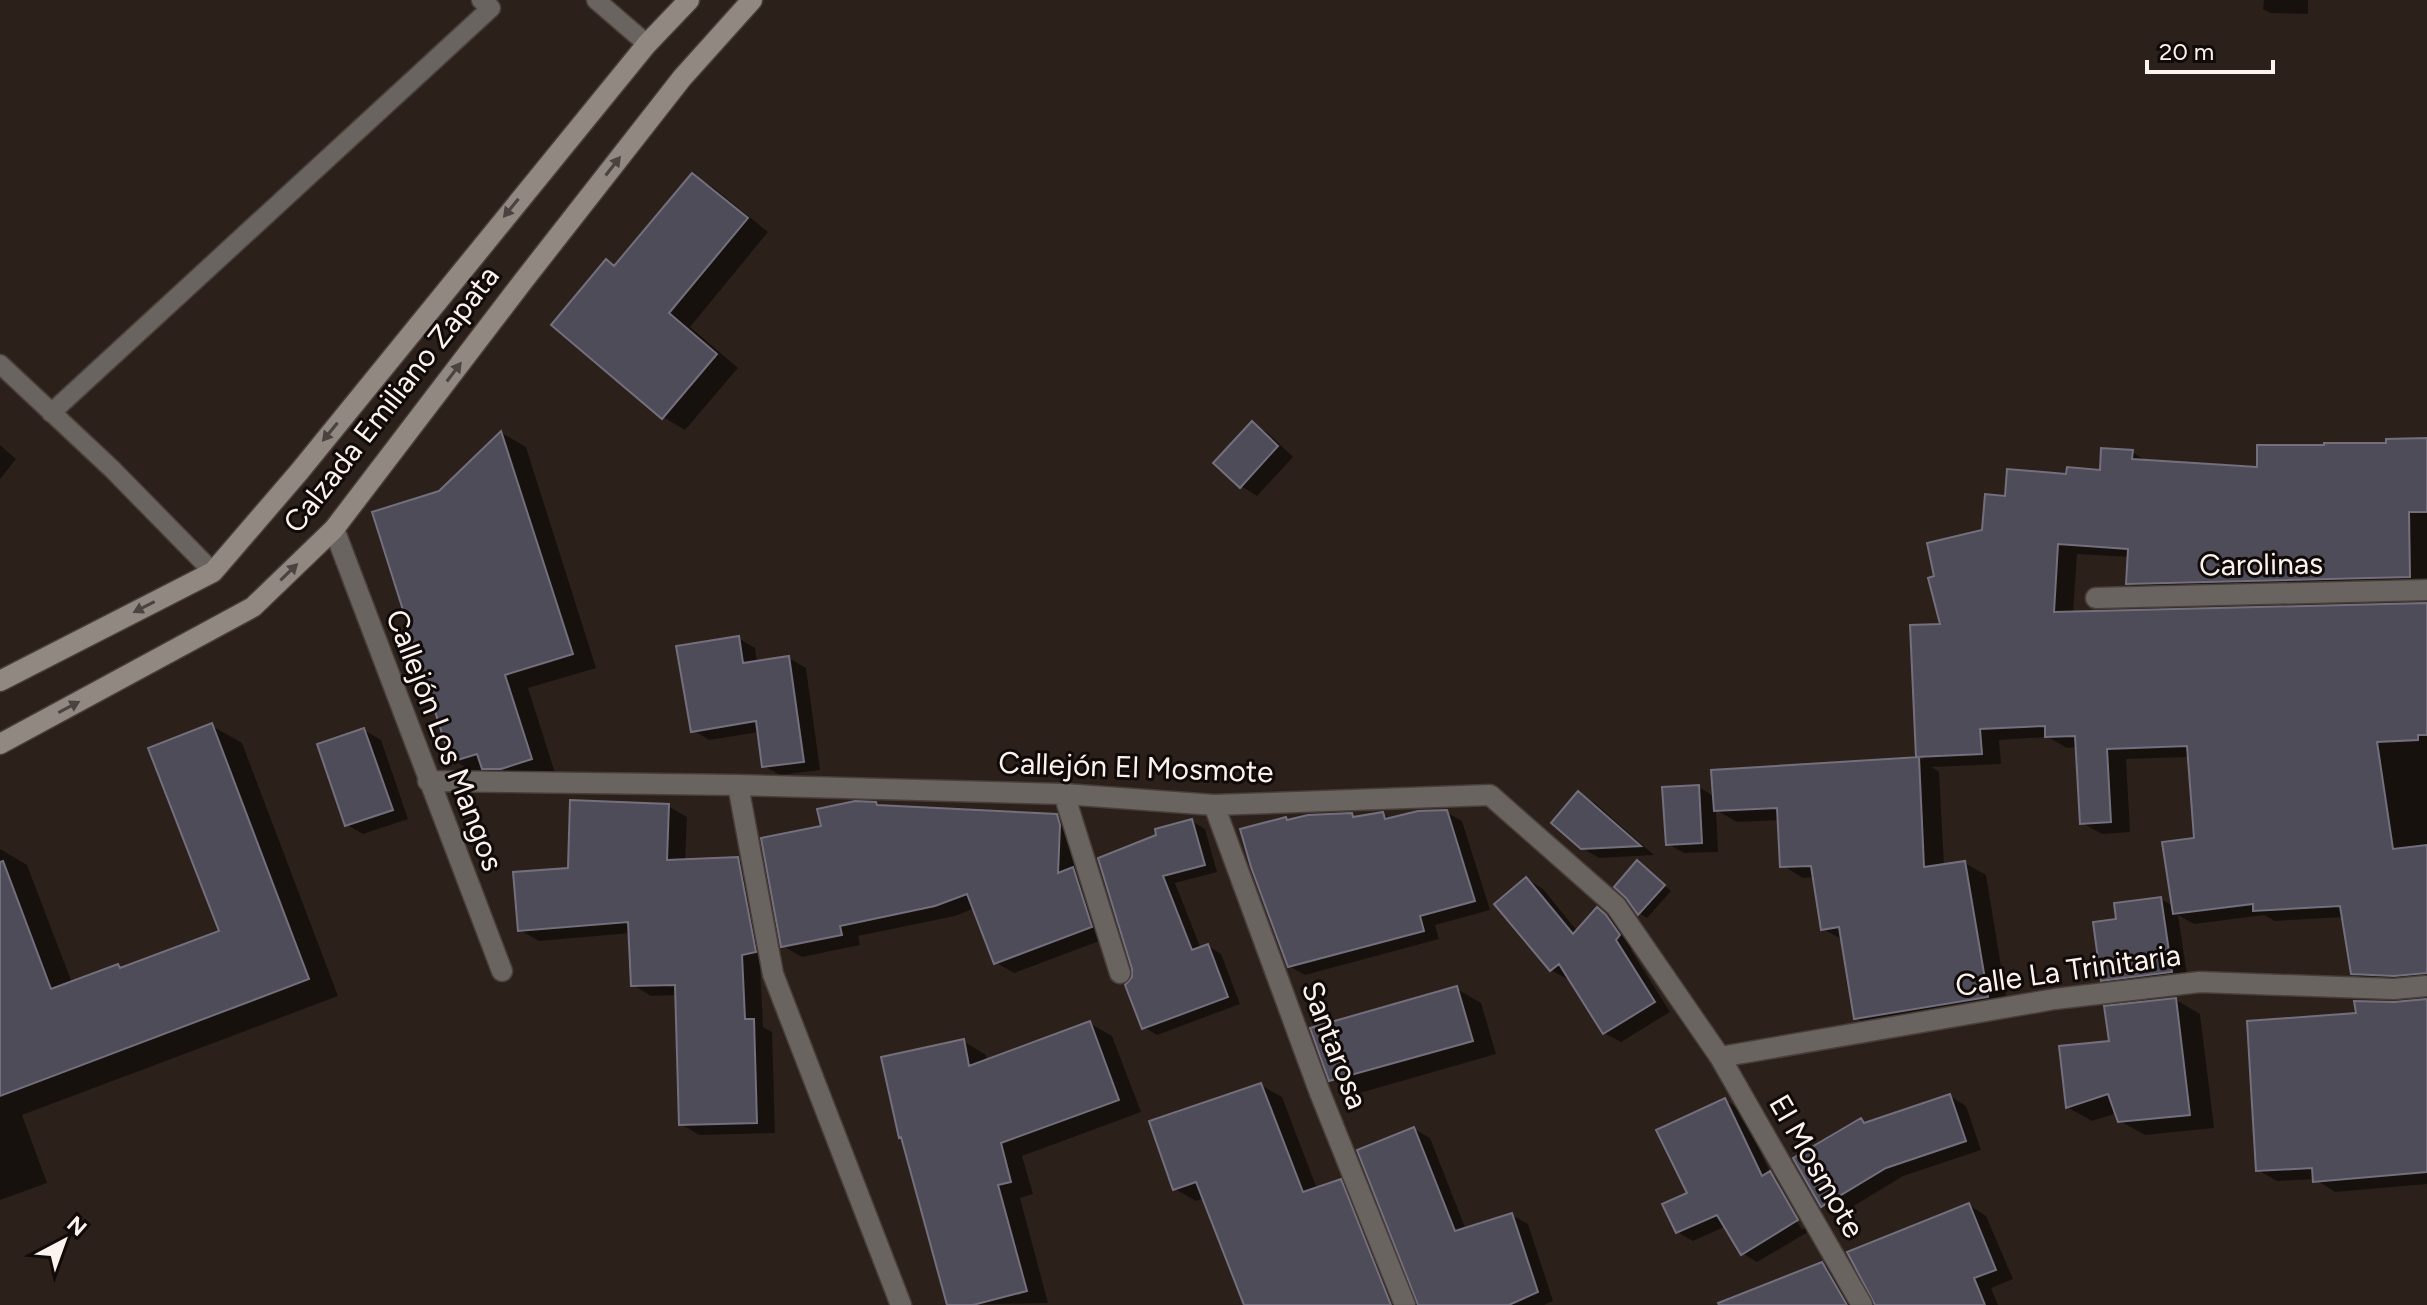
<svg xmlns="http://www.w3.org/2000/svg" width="2427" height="1305" viewBox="0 0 2427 1305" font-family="Figtree,sans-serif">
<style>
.shadow{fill:#0007;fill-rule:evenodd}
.building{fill:#4f4c59;stroke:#736f7d;stroke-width:2}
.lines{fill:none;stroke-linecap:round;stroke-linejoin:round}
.service-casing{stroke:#493e39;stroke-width:21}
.minor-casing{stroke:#493e39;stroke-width:23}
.secondary-casing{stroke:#493e39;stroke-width:23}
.service{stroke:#696460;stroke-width:18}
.minor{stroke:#696460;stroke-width:20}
.secondary{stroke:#928882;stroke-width:20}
.oneway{fill:#4a433f}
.labels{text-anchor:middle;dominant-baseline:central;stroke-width:6;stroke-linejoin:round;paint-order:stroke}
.street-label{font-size:30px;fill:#fcf3ef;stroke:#100b09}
</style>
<rect width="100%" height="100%" fill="#2c201b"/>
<path class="shadow" d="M 2264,0 L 2308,0 L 2308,14 L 2271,13 L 2263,9 Z
M 692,175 L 714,188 L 768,232 L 690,327 L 738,368 L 685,430 L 663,417 L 616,267 Z
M 1252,424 L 1268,433 L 1293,457 L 1257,496 L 1241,486 Z
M 502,433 L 526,447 L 596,668 L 528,688 L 555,773 L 509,782 L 490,771 L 477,774 L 453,760 L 440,493 Z
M 2427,442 L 2427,588 L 2148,594 L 2128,583 L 2130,557 L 2077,554 L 2073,614 L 2427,605 L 2427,985 L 2372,985 L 2352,973 L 2344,917 L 2275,921 L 2264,915 L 2194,924 L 2178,915 L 2188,981 L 2119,989 L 2103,979 L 2118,920 L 2161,899 L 2173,906 L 2197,840 L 2190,757 L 2126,759 L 2130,832 L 2102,834 L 2082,823 L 2078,747 L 2067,748 L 2048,737 L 1999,740 L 2001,764 L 1932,767 L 1939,772 L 1944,866 L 1965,863 L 1986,875 L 2008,1009 L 1877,1030 L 1856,1018 L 1843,940 L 1823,929 L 1815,877 L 1803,878 L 1782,865 L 1780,820 L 1737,822 L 1716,810 L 1718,852 L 1684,853 L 1668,844 L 1699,787 L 1715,797 L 1714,772 L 1924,759 L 1918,756 L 1942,626 L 1936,577 L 1984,532 L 2006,498 L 2068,476 L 2102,472 L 2132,452 L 2148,462 L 2259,469 Z
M 0,445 L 16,459 L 0,479 Z
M 738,638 L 755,648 L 757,663 L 789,658 L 806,668 L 820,770 L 780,775 L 764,766 L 759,732 L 709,740 L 693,730 Z
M 212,726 L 242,743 L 338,996 L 22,1115 L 47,1183 L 0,1200 L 0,849 L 27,865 L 72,983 L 118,966 L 124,969 L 221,933 Z
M 364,730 L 381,740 L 408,819 L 363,834 L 347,825 Z
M 1579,794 L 1595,803 L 1654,855 L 1599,858 L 1582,848 Z
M 875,804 L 882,807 L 1056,816 L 1075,827 L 1078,837 L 1077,872 L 1092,880 L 1110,937 L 1014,973 L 995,962 L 975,908 L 955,916 L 858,936 L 860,945 L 802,957 L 783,946 L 823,827 Z
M 668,806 L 687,817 L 685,861 L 738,859 L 756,870 L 774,962 L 760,965 L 763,1027 L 772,1032 L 775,1133 L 699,1135 L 681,1124 L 677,995 L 651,996 L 633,985 L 631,933 L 539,941 L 520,930 L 570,870 Z
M 1446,812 L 1462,821 L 1490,910 L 1435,925 L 1439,939 L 1305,975 L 1289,966 L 1285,819 L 1290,822 L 1351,815 L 1357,819 L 1383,814 L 1392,820 Z
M 1192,821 L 1205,829 L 1217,872 L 1175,883 L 1201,949 L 1208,946 L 1221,954 L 1240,1004 L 1157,1035 L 1144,1027 L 1134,977 L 1159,836 Z
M 1638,863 L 1671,891 L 1647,918 L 1639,913 Z
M 1527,879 L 1543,889 L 1578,932 L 1597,909 L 1614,919 L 1635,945 L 1631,950 L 1670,1012 L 1621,1042 L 1604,1033 L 1570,977 L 1567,979 L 1551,970 Z
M 1457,989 L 1481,1003 L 1496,1054 L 1356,1094 L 1331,1079 Z
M 2176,1000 L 2200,1014 L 2214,1128 L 2145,1135 L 2120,1121 L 2117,1113 L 2092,1121 L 2067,1107 L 2111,1043 Z
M 2427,1001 L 2427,1184 L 2335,1192 L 2315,1179 L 2277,1181 L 2258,1170 L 2359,1014 L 2394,1004 Z
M 1089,1023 L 1112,1036 L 1141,1112 L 1022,1156 L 1033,1194 L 1020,1198 L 1048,1303 L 949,1305 L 963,1041 L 986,1055 L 987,1061 Z
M 1261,1085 L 1282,1097 L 1317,1189 L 1340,1181 L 1361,1194 L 1406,1305 L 1246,1305 L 1204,1198 L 1196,1201 L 1175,1189 Z
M 1950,1096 L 1966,1106 L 1981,1150 L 1903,1176 L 1839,1215 L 1822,1205 L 1861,1120 L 1868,1124 Z
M 1725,1100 L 1740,1109 L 1771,1174 L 1786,1182 L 1813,1229 L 1757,1262 L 1742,1253 L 1726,1226 L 1693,1241 L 1677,1232 ZM 1775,1183 L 1779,1183 L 1805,1228 L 1802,1230 Z
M 1414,1129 L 1430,1138 L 1466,1230 L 1512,1215 L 1528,1224 L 1553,1301 L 1544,1305 L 1419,1305 Z
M 1969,1205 L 1986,1216 L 2013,1279 L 1991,1288 L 1998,1305 L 1876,1305 Z
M 1822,1264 L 1840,1274 L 1858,1305 L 1719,1305 Z"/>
<path class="building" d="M 692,173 L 748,218 L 669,313 L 717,354 L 662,419 L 551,325 L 606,259 L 614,266 Z
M 1252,421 L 1278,446 L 1240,488 L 1213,463 Z
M 501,431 L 573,654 L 505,675 L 532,759 L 501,769 L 482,769 L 477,754 L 451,762 L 372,512 L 439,491 Z
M 2427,438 L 2427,512 L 2409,512 L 2410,577 L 2126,584 L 2128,549 L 2058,544 L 2054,612 L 2427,603 L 2427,735 L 2418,735 L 2418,740 L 2377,742 L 2393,849 L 2427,845 L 2427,973 L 2394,976 L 2351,974 L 2340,906 L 2253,911 L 2253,904 L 2173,914 L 2162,842 L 2194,838 L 2187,746 L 2107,749 L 2111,822 L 2080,824 L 2075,736 L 2045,737 L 2045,726 L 1980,729 L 1982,754 L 1916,757 L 1910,625 L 1940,624 L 1928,578 L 1934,576 L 1927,543 L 1982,530 L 1985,494 L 2005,496 L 2007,469 L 2066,474 L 2067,467 L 2100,470 L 2101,448 L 2133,450 L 2132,459 L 2257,467 L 2257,445 L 2324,445 L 2324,443 L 2386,443 L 2386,439 Z
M 739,636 L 743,663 L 789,656 L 804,762 L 762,767 L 756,721 L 691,732 L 676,646 Z
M 212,723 L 309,979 L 0,1096 L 0,862 L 3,861 L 51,989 L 118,964 L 120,968 L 219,931 L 148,748 Z
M 364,728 L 393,810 L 345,826 L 317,744 Z
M 1919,757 L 1924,867 L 1965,861 L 1988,997 L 1854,1019 L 1839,927 L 1821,930 L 1811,866 L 1780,867 L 1777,808 L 1714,811 L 1711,770 Z
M 1699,785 L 1702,843 L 1666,845 L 1662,787 Z
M 1578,791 L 1641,846 L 1581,849 L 1551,823 Z
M 570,800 L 669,804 L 667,860 L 738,857 L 756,952 L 742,955 L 745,1019 L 754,1019 L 757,1123 L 679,1125 L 675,985 L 631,986 L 628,922 L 518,931 L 513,872 L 568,868 Z
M 855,801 L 876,802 L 877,805 L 1057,814 L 1060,825 L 1058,873 L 1073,867 L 1092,927 L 994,964 L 967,894 L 935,906 L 840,926 L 842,935 L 781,947 L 761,838 L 821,826 L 817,809 Z
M 1447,810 L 1475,901 L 1420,916 L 1424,931 L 1288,967 L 1251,867 L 1240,829 L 1286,817 L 1287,820 L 1308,815 L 1352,813 L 1353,817 L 1383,812 L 1385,819 L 1418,811 Z
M 1192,819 L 1205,865 L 1163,876 L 1192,950 L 1208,944 L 1228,997 L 1142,1029 L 1125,985 L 1132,977 L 1132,969 L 1098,858 L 1156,835 L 1155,829 Z
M 1637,860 L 1665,885 L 1638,915 L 1626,898 L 1614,887 Z
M 1526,877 L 1573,934 L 1597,907 L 1606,915 L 1620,935 L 1616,940 L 1655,1002 L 1603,1034 L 1559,964 L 1550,971 L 1494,904 Z
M 2161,897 L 2172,972 L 2101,981 L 2093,922 L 2116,919 L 2114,903 Z
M 1457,986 L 1473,1041 L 1329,1081 L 1310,1028 Z
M 2176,998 L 2190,1115 L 2118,1122 L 2108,1094 L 2066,1108 L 2059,1046 L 2109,1041 L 2104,1006 Z
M 2427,999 L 2427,1172 L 2313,1182 L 2312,1168 L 2256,1171 L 2247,1021 L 2356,1013 L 2354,1001 L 2394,1002 Z
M 1090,1021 L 1119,1100 L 1001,1143 L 1011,1182 L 998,1185 L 1027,1291 L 973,1305 L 947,1305 L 901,1137 L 899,1138 L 881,1057 L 964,1039 L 969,1066 Z
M 1261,1083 L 1303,1192 L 1341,1179 L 1391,1305 L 1244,1305 L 1196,1182 L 1173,1190 L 1149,1121 Z
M 1950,1094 L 1966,1141 L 1886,1168 L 1821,1207 L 1793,1158 L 1861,1118 L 1864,1123 Z
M 1725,1098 L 1762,1176 L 1770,1171 L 1798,1220 L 1741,1255 L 1717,1215 L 1676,1233 L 1662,1204 L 1687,1193 L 1656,1130 Z
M 1414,1127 L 1455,1231 L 1512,1213 L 1538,1292 L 1509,1305 L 1418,1305 L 1357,1150 Z
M 1969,1203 L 1996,1270 L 1974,1278 L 1985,1305 L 1875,1305 L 1847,1252 Z
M 1822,1262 L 1847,1305 L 1719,1305 L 1718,1303 Z"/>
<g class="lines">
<defs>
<path id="service" d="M 596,0 L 647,44
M 0,364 L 112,469 L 213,572
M 51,413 L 491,8 L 481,0"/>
<path id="minor" d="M 334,529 L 502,971
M 2096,598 L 2427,590
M 428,781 L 738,785 L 1064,794 L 1214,805 L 1490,795 L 1616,906 L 1720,1057 L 1862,1305
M 738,785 L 773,974 L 901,1305
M 1064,794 L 1120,973
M 1214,805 L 1320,1093 L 1405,1305
M 1720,1057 L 2055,999 L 2200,982 L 2394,989 L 2427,986"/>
<path id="secondary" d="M 0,681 L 213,572 L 299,472 L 647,44 L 689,0
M 0,744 L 253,607 L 334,529 L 524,280 L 682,78 L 752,0"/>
</defs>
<use href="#service" class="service-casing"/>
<use href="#minor" class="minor-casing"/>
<use href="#secondary" class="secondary-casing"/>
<use href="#service" class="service"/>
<use href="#minor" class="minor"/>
<use href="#secondary" class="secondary"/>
</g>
<defs><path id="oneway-solid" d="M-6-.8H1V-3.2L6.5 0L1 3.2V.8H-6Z" transform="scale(2)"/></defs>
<g class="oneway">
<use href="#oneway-solid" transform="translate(613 166) rotate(-52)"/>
<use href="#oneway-solid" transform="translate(511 208) rotate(129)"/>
<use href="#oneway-solid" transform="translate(454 372) rotate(-53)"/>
<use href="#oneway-solid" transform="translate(330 432) rotate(129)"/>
<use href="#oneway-solid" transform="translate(289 572) rotate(-44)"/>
<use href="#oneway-solid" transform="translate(144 607) rotate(153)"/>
<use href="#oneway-solid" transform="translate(69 707) rotate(-28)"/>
</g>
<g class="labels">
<g class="street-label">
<text transform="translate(391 399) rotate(-52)">Calzada Emiliano Zapata</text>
<text transform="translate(2261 564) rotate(-1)">Carolinas</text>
<text transform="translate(445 740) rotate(69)">Callejón Los Mangos</text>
<text transform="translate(1136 767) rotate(2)">Callejón El Mosmote</text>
<text transform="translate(2068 970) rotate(-8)">Calle La Trinitaria</text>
<text transform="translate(1335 1045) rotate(69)">Santarosa</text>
<text transform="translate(1817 1166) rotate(60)">El Mosmote</text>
</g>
</g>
<g transform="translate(64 1241) rotate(41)" stroke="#100b09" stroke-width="6" paint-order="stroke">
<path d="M0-6L14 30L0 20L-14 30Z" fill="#fcf3ef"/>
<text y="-12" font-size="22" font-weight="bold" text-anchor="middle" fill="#fcf3ef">N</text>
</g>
<path d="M2147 60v12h126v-12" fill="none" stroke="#fcf3ef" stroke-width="4"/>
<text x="2159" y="60" font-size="24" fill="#fcf3ef" stroke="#100b09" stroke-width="6" paint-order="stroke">20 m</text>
</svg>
